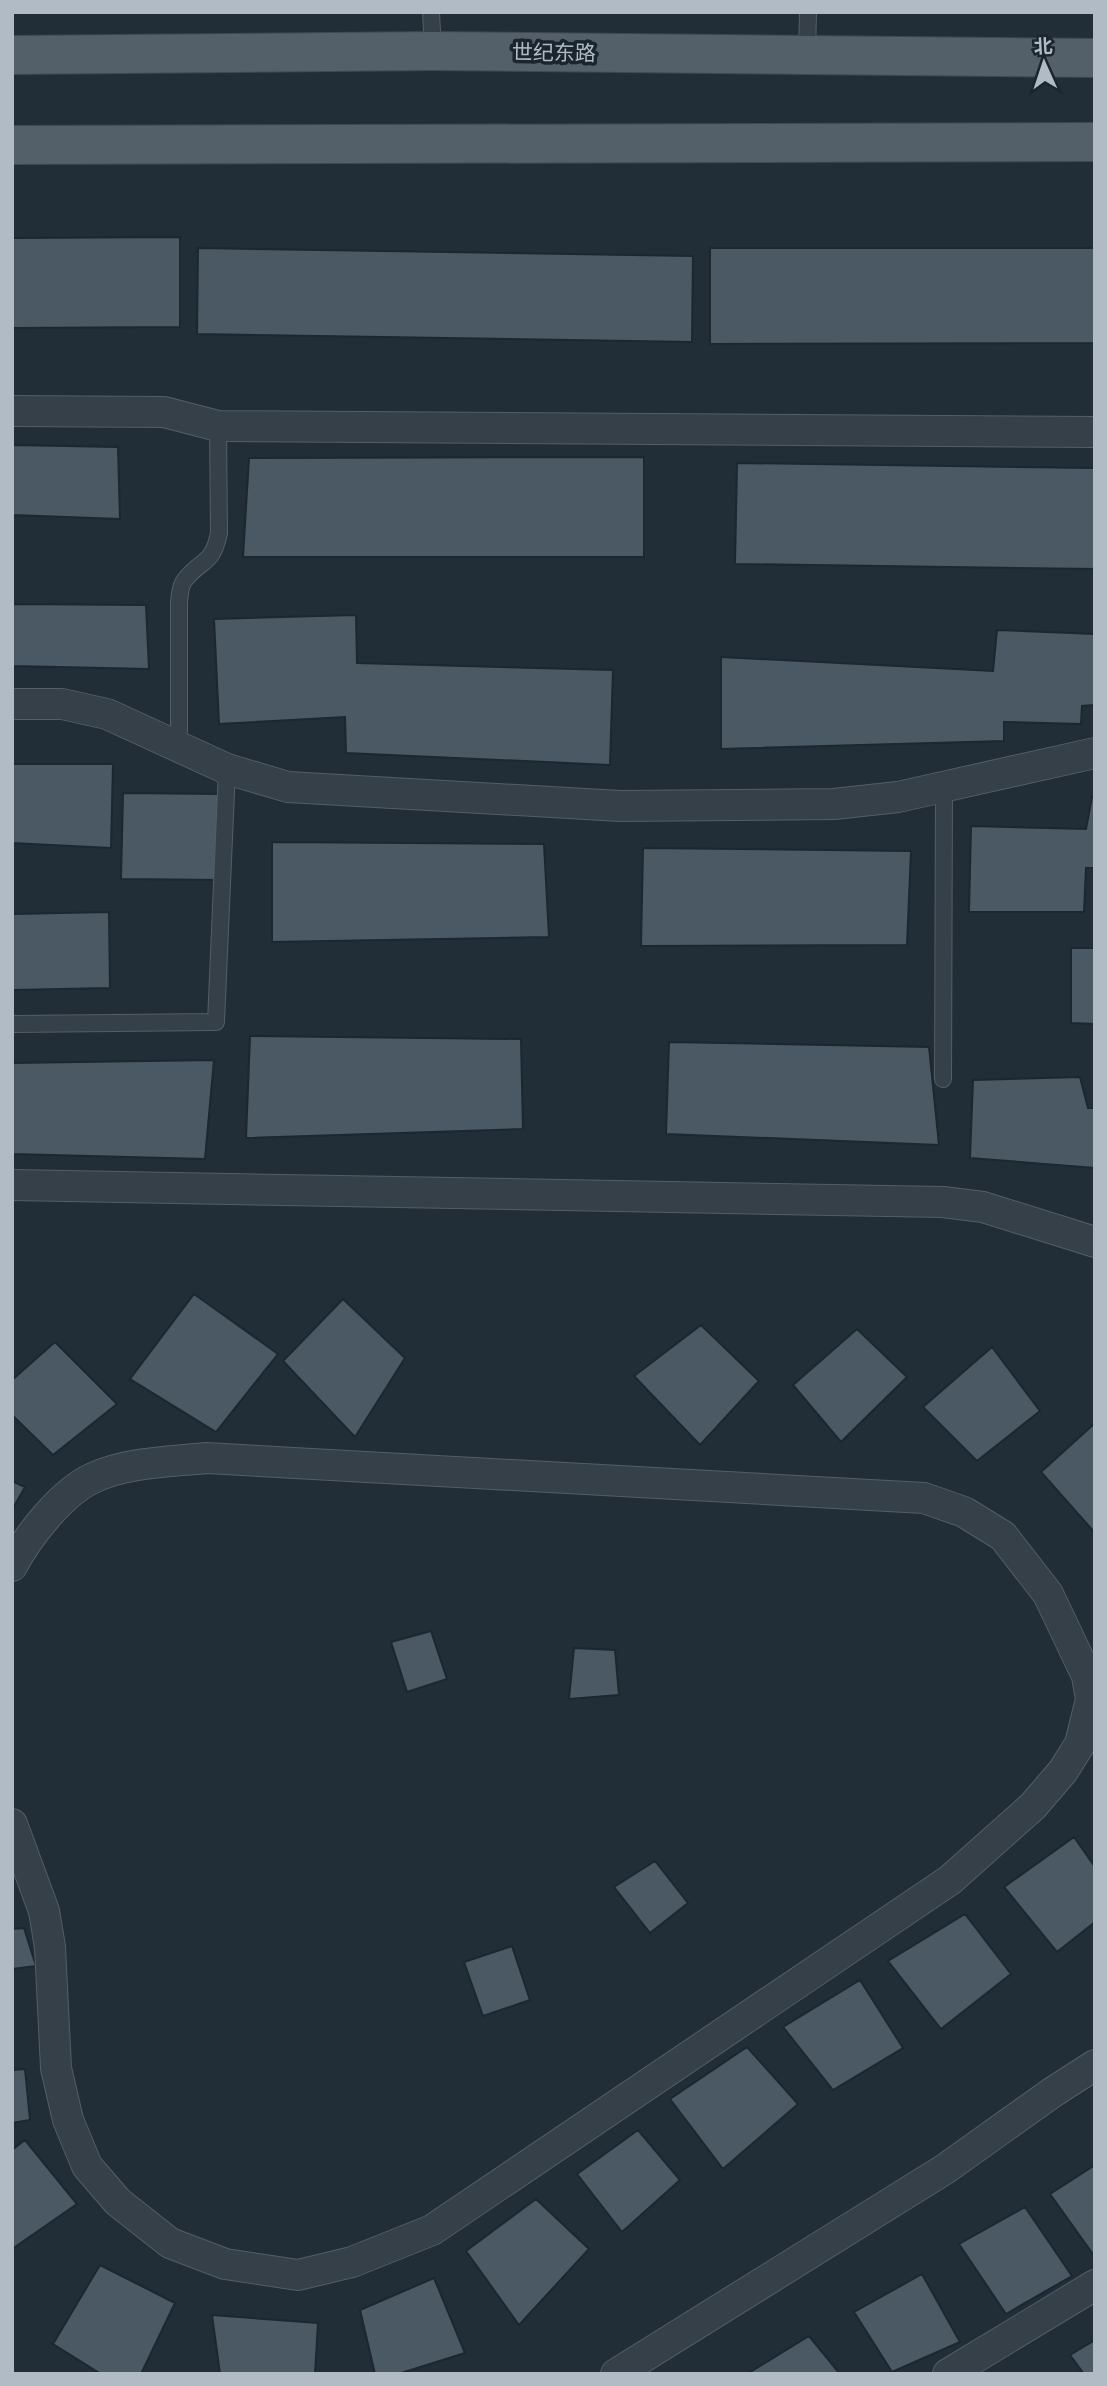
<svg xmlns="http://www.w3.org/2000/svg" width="1107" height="2386" viewBox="0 0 1107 2386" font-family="Manrope,'Noto Sans SC',sans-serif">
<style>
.building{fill:#4a5964;stroke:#1c272f;stroke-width:2}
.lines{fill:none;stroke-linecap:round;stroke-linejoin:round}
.lane-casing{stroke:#535e66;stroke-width:18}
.street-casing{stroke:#535e66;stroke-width:32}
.primary-casing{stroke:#3e4952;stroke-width:40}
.lane{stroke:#354048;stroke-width:16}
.street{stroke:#354048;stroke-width:30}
.primary{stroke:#535f69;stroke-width:38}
.labels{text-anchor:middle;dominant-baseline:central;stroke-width:7;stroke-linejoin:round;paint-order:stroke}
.street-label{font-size:21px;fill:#b0bbc5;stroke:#1a252d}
</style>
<rect width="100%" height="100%" fill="#212e38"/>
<path class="building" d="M 180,237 L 180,327 L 12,328 L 12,238 Z
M 198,248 L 693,256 L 692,342 L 197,334 Z
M 710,248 L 1095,248 L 1095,343 L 710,344 Z
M 12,445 L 118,447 L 120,519 L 12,515 Z
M 644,457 L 644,557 L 243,557 L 249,458 Z
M 737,463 L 1095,468 L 1095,569 L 735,564 Z
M 12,604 L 146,605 L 149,669 L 12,666 Z
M 356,615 L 357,663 L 613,670 L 610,765 L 346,753 L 345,717 L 219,724 L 214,619 Z
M 997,630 L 1095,634 L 1095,705 L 1082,706 L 1081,724 L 1004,722 L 1004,741 L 721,749 L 721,657 L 993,671 Z
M 12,764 L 113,764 L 111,848 L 12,843 Z
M 123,793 L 226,794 L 222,880 L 121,879 Z
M 1092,797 L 1095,797 L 1095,868 L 1086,868 L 1084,912 L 969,912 L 971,826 L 1086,829 Z
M 272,842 L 544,844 L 549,937 L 272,942 Z
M 643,848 L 911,851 L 907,945 L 641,946 Z
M 109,912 L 110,988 L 12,990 L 12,914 Z
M 1071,948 L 1095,948 L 1095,1024 L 1071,1023 Z
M 250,1036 L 521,1039 L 523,1129 L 246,1138 Z
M 669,1042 L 929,1047 L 939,1145 L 666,1134 Z
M 214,1060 L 205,1159 L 12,1154 L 12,1063 Z
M 1080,1077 L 1088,1108 L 1095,1108 L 1095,1168 L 970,1158 L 973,1080 Z
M 194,1294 L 278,1354 L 216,1432 L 130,1379 Z
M 343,1299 L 405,1358 L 355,1437 L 283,1361 Z
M 701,1325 L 759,1381 L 700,1445 L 634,1376 Z
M 857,1329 L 907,1377 L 841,1442 L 793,1385 Z
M 55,1342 L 117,1404 L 53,1455 L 12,1415 L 12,1380 Z
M 992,1347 L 1040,1411 L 977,1461 L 923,1407 Z
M 1095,1423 L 1095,1533 L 1041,1472 Z
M 12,1481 L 25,1487 L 12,1510 Z
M 431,1631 L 447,1679 L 407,1692 L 391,1642 Z
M 574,1648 L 615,1650 L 619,1695 L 569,1699 Z
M 1074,1837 L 1095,1867 L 1095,1922 L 1057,1952 L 1004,1887 Z
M 655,1861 L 688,1903 L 650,1933 L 614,1887 Z
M 965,1914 L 1011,1974 L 941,2029 L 888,1961 Z
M 24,1928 L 36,1966 L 12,1969 L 12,1929 Z
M 512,1946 L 530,2000 L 483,2016 L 464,1962 Z
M 860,1980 L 903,2048 L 833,2090 L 783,2027 Z
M 747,2047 L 798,2104 L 723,2169 L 670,2099 Z
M 25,2069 L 30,2120 L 12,2123 L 12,2070 Z
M 638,2130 L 680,2180 L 622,2232 L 577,2174 Z
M 25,2140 L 77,2204 L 12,2249 L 12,2150 Z
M 1095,2165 L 1095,2257 L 1050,2194 Z
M 536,2199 L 589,2249 L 519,2325 L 466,2251 Z
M 1025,2207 L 1072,2276 L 1006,2314 L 959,2244 Z
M 100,2265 L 175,2303 L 141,2374 L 101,2374 L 53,2344 Z
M 922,2274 L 960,2342 L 892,2372 L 854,2312 Z
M 434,2278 L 465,2353 L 398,2374 L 375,2374 L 360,2310 Z
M 212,2315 L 318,2323 L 315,2374 L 220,2374 Z
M 809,2336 L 840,2374 L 747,2374 Z
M 1095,2340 L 1095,2374 L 1084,2374 L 1070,2355 Z"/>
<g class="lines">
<defs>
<path id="lane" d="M 431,12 L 433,51
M 807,55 L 808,12
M 179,745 L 179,602 C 180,595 180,586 184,581 C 201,558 212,567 219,533 L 218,426
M 12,1024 L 216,1022 L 227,769
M 943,1079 L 944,787"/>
<path id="street" d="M 12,411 L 164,412 L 218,426 L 1095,432
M 12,704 L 62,704 L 107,714 L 227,769 L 288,787 L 620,806 L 834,804 L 898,797 L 1095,753
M 12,1185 L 943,1202 L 983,1207 L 1095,1242
M 12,1566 C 27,1537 62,1492 93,1478 C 127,1462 169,1462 206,1458 L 924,1498 L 964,1512 L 1003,1536 L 1048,1594 L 1087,1676 L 1091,1699 L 1080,1744 L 1063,1771 L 1033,1806 L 950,1880 L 432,2230 L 352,2262 L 298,2275 L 225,2264 L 170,2243 L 118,2202 L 87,2166 L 68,2120 L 56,2068 L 50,1947 L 44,1911 L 12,1824
M 616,2374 L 945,2169 L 1053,2092 L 1095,2065
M 948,2374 L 1095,2285"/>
<path id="primary" d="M 12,55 L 433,51 L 1095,58
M 12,145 L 1095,142"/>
</defs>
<use href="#lane" class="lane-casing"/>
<use href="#street" class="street-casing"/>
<use href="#primary" class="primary-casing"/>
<use href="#lane" class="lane"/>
<use href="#street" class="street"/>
<use href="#primary" class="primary"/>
</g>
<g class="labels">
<g class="street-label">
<text transform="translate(554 52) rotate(1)">世纪东路</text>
</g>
</g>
<rect width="1107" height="2386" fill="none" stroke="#b0bbc5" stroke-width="28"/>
<g transform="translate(1044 63) rotate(357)" stroke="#1a252d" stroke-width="5" paint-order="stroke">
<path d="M0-5L12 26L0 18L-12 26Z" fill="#b0bbc5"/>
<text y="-10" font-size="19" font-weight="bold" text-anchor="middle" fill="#b0bbc5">北</text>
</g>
</svg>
